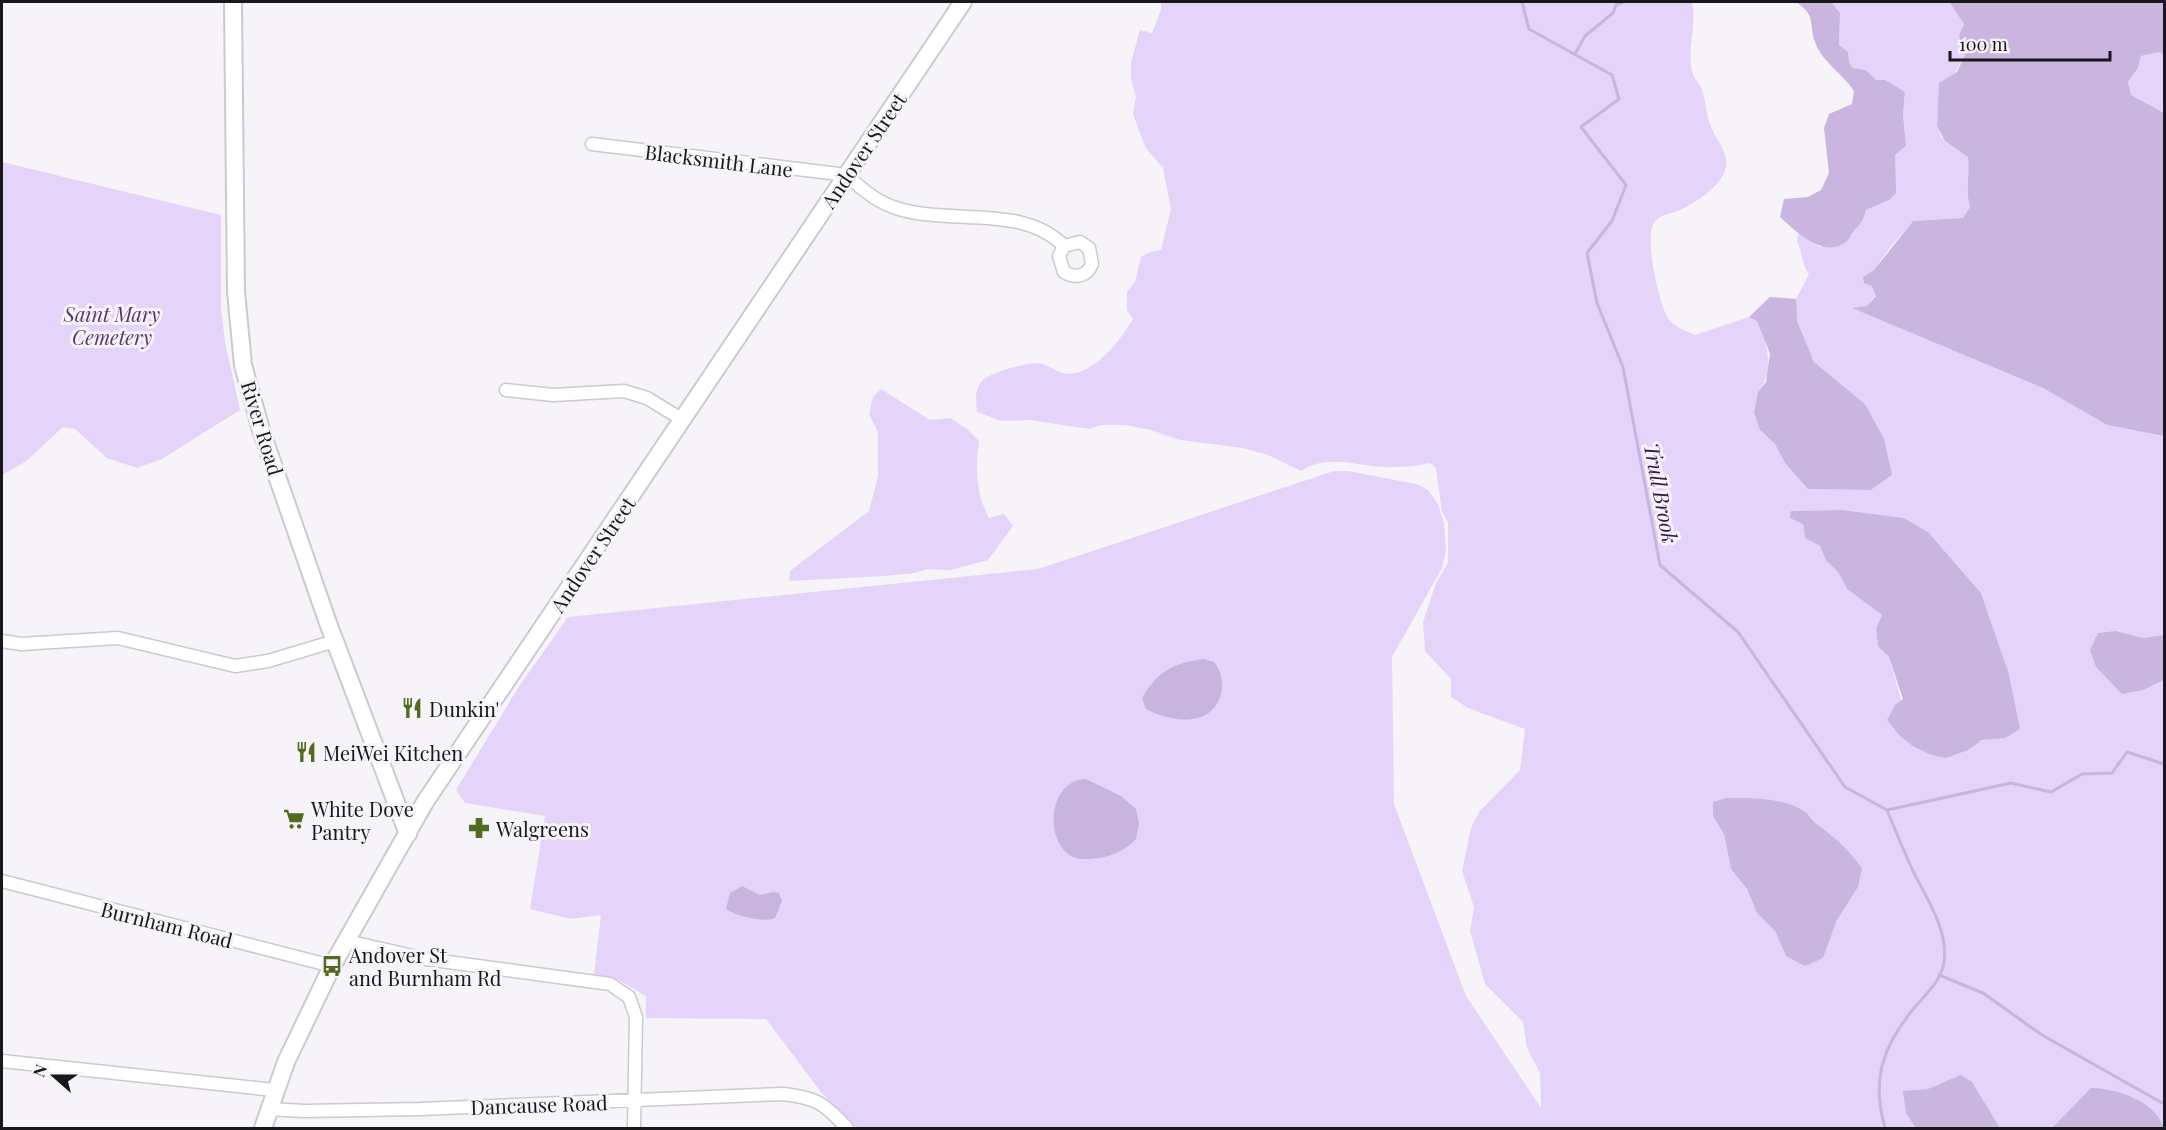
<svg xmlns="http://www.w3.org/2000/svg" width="2166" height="1130" viewBox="0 0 2166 1130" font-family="'Playfair Display',serif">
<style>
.green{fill:#e5d4f9;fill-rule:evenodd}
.forest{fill:#c9b5e0}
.water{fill:#c9b4df}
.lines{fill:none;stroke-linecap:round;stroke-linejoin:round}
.stream{stroke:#c9b4df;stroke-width:3}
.street-casing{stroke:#ccc9cf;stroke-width:15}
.secondary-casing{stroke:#ccc9cf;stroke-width:20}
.street{stroke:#fff;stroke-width:12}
.secondary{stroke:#fff;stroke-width:16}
.labels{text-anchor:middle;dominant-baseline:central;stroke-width:6;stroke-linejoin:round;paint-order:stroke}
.street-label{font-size:20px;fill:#181719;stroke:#f6f3f9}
.park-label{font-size:20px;font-style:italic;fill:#54376e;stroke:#f6f3f9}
.poi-label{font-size:20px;fill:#181719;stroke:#f6f3f9;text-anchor:start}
.water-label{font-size:21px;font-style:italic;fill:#35194c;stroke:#f6f3f9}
</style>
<rect width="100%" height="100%" fill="#f6f3f9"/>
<path class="green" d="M 1161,2 L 1692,2 C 1698,26 1685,50 1693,74 C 1695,80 1700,84 1702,89 C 1706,102 1706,117 1712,129 C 1717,141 1729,153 1726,167 C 1722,186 1697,202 1680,210 C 1671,215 1659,213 1653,225 C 1645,239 1659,310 1671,322 C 1677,328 1687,331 1695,335 L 1749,317 L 1757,320 C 1767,346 1776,369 1758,392 L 1760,430 L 1775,444 L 1785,463 L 1809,489 L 1871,490 L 1892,475 L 1865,404 L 1814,362 L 1796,321 L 1796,299 L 1809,274 C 1801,263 1803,253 1797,241 L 1799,233 L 1819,247 L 1848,241 C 1855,229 1862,224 1866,210 L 1889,200 C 1896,185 1895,171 1895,155 L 1906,146 L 1903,114 L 1905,93 L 1885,80 L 1876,80 L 1866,70 L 1853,68 L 1839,45 L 1840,13 L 1830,2 L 1956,2 L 1950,3 L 1964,24 L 1959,35 L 1965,55 C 1954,77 1923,117 1945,141 C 1951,147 1961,150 1968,157 C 1970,174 1965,190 1970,207 L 1963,218 L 1913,221 C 1897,241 1864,268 1876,295 L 1867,306 L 1853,308 L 2043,388 L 2107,425 L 2164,436 L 2164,635 L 2143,638 L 2116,631 L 2143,690 L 2164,680 L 2164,1128 L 856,1128 L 821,1092 L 766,1019 L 646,1018 L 646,996 L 617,979 L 594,974 L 601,915 L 570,919 L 530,909 L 545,816 L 465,803 L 456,790 L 518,688 L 568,617 L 1038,569 L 1334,471 L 1348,471 L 1416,484 L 1428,490 L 1438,504 L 1444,523 L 1446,551 L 1442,568 L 1392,657 L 1394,804 L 1466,996 L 1541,1108 L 1540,1073 L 1527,1048 L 1523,1022 L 1485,984 L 1470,931 L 1474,907 L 1462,871 L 1471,828 L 1479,812 L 1520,770 L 1525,729 L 1468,708 L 1451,697 L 1451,679 L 1425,651 L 1423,622 L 1436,583 L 1448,563 L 1448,522 L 1442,512 L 1436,468 L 1430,463 C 1418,466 1405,467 1393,467 C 1361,468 1329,452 1301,471 L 1268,455 L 1243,448 L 1180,440 L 1151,430 L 1125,425 L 1101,425 L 1090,429 L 1029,420 L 1001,421 L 977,412 C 976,401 974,390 982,381 C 989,373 1028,362 1038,363 C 1048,364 1059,374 1069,374 C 1097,372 1120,340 1133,319 L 1127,310 L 1127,292 L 1135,282 L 1141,257 L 1150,252 L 1161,250 L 1171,209 L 1163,168 L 1145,147 L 1133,114 L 1136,97 L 1131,79 L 1131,62 L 1140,30 L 1152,33 L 1161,10 ZM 1843,510 L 1904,518 L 1928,532 L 1981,593 L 2009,674 L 2013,693 L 2005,738 C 1964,734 1968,772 1914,747 L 1889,657 L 1878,645 L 1876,630 L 1882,615 L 1847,589 L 1838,572 L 1826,560 L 1820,546 L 1805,538 L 1803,524 L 1791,511 ZM 1727,798 C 1751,798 1785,797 1805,812 C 1810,816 1813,822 1818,825 C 1836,838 1849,850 1862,868 L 1858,887 L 1837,920 L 1823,958 L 1786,956 L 1775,931 L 1757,913 L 1747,889 L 1731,869 L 1724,834 Z
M 2160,52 L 2164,55 L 2164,113 L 2131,95 L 2128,82 L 2138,68 L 2141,56 Z
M 2,162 L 221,215 L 221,309 L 225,342 L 240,410 L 162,459 L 137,468 L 107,458 L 75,429 L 63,427 L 25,462 L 2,475 Z
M 881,389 L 930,420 L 950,418 L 967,429 L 979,441 C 975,468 976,494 989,518 L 1004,514 L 1013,526 L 988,560 L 951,570 L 926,569 L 915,573 L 883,576 L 789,581 L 790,571 L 869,511 L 878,476 L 878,432 L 869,414 L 873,397 Z"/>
<path class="forest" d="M 1796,2 L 1831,2 L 1840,13 L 1839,45 L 1848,52 L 1849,62 L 1853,68 L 1866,70 L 1876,80 L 1885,80 L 1905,92 L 1903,114 L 1906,146 L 1895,155 L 1896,193 L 1889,200 L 1866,210 C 1863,221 1861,223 1855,230 C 1851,234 1850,239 1846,242 C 1823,259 1797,232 1780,217 L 1784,199 L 1808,197 L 1821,190 L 1829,173 L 1824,128 L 1829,114 L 1852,104 L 1854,91 C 1843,74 1822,62 1815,42 C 1808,22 1817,16 1796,2 Z
M 1956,2 L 2164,2 L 2164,55 L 2160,52 L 2141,56 L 2138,68 L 2128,82 L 2131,95 L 2164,113 L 2164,436 L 2107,425 L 2043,388 L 1852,308 L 1867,306 L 1876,296 L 1872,286 L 1864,283 L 1863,277 L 1874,270 L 1913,221 L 1963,218 L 1970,207 C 1965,190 1970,175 1968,157 L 1945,141 L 1937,126 L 1939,83 L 1957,72 L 1965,55 L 1959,35 L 1964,24 L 1950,3 Z
M 1770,297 L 1796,299 L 1797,321 L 1814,362 L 1865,404 L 1884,439 L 1892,475 L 1871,490 L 1808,489 L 1785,463 L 1775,444 L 1760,430 L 1754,412 L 1758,392 L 1766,382 L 1770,354 L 1757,321 L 1749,317 Z
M 1843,510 L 1904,518 L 1928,532 L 1981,593 L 2009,674 L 2020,729 L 2005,738 L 1982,740 L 1968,750 L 1946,758 L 1932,755 L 1914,747 L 1900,736 L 1887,720 L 1895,705 L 1903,699 L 1889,657 L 1878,646 L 1876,629 L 1882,615 L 1847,589 L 1838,572 L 1826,560 L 1820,546 L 1805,538 L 1803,524 L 1790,518 L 1791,511 Z
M 2116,631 L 2143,638 L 2164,635 L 2164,680 L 2143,690 L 2122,694 L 2096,667 L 2090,650 L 2098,633 Z
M 1727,798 C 1751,798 1785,797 1805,812 C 1810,816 1813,822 1818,825 C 1836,838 1849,850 1862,868 L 1858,887 L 1837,920 L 1823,958 L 1805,966 L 1786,956 L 1775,931 L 1757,913 L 1747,889 L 1731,869 L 1724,834 L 1713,816 L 1713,802 Z
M 1961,1075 L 1972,1082 L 2000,1128 L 1916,1128 L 1906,1113 L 1903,1091 L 1928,1089 Z
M 2091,1088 C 2118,1089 2154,1100 2164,1128 L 2052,1128 Z"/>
<path class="water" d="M 1204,659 L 1214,662 C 1231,683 1220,717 1192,719 C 1177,721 1159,716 1146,709 L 1142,698 C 1158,671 1173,663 1204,659 Z
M 1086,779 L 1121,796 L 1136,809 L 1139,823 L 1136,839 C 1127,849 1113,856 1099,858 C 1090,859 1076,861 1068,854 C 1044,835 1050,780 1086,779 Z
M 742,886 L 760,895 L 773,892 L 779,893 L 782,901 L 775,918 C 766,923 734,916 726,909 L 730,893 Z"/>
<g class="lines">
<path class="stream" d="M 1522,2 L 1529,29 L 1612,75 L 1619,99 L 1581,127 L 1626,185 L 1612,221 L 1587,253 L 1597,303 L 1623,367 L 1660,565 L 1738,632 L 1845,787 L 1887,810 L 2011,783 L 2051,792 L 2082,774 L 2112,773 L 2127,752 L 2164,764
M 1575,54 L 1585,36 L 1613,13 L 1616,5 L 1623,2
M 1939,975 L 1983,993 L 2042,1035 L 2164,1104
M 1885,1128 C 1871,1079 1883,1045 1915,1007 C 1927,993 1941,981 1944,962 C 1949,930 1925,896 1912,869 C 1903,849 1895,830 1887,810"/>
<defs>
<path id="street" d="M 592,144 L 847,175 C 861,189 877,202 896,208 C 950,226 1021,203 1064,246 L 1059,256 L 1064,272 C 1076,279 1087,276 1092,264 L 1089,248 L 1080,242 L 1064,246
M 506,390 L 553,395 L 624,391 L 647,398 L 683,420
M 2,641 L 21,644 L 118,638 L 235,666 L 268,661 L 335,641
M 2,881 L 332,966
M 347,941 L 426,959 L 610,984 L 629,997 L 636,1017 L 634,1128
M 2,1061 L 274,1090
M 268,1109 L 304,1111 L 420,1109 L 783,1094 C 818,1098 823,1103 847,1128"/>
<path id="secondary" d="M 233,2 L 236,292 L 243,365 L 261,430 L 328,623 L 408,834
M 263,1128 L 286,1062 L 332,966 L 425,802 L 963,2"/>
</defs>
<use href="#street" class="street-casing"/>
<use href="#secondary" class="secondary-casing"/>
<use href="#street" class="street"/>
<use href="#secondary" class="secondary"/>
</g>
<defs>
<symbol id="restaurant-bare" viewBox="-9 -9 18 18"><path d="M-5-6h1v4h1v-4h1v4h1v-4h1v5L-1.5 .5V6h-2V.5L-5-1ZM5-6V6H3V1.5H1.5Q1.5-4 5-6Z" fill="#516c1f" stroke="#f6f3f9" stroke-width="2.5" paint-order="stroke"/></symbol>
<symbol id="supermarket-bare" viewBox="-9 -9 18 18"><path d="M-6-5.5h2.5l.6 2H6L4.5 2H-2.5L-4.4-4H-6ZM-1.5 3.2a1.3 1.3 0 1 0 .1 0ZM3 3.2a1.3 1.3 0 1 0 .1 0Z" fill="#516c1f" stroke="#f6f3f9" stroke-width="2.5" paint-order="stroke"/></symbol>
<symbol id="pharmacy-bare" viewBox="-9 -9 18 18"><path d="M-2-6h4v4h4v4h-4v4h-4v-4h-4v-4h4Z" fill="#516c1f" stroke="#f6f3f9" stroke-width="2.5" paint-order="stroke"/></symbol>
<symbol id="bus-bare" viewBox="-9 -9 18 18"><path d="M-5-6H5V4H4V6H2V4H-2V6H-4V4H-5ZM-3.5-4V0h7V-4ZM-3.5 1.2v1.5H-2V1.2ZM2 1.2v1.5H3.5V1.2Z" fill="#516c1f" stroke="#f6f3f9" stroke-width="2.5" paint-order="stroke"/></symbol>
</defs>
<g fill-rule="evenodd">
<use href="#restaurant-bare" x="397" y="693" width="30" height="30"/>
<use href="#restaurant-bare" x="291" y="737" width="30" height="30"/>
<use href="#supermarket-bare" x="279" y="804" width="30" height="30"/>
<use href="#pharmacy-bare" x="464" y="813" width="30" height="30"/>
<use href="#bus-bare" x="317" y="951" width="30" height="30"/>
</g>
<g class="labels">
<g class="street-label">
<text transform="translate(863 150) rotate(-56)">Andover Street</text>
<text transform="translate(719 160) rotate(7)">Blacksmith Lane</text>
<text transform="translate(263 428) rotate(73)">River Road</text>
<text transform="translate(592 554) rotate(-56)">Andover Street</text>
<text transform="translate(167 924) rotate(14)">Burnham Road</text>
<text transform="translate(539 1104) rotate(-2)">Dancause Road</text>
</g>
<g class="park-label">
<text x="112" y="313">Saint Mary<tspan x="112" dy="23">Cemetery</tspan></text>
</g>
<g class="poi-label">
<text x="429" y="708">Dunkin'</text>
<text x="323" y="752">MeiWei Kitchen</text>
<text x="311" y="808">White Dove<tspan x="311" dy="23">Pantry</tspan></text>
<text x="496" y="828">Walgreens</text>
<text x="349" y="954">Andover St<tspan x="349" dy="23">and Burnham Rd</tspan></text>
</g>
<g class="water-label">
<text transform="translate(1662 493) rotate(79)">Trull Brook</text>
</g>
</g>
<rect width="2166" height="1130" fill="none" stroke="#181719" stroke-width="6"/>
<g transform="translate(54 1076) rotate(291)" stroke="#f6f3f9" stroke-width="4.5" paint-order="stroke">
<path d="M0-4.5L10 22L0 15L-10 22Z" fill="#181719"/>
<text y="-9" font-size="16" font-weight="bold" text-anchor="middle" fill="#181719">N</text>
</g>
<path d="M1950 51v9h160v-9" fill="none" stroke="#181719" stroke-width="3"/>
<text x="1959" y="51" font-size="18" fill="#181719" stroke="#f6f3f9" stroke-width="4.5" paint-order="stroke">100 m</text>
</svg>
